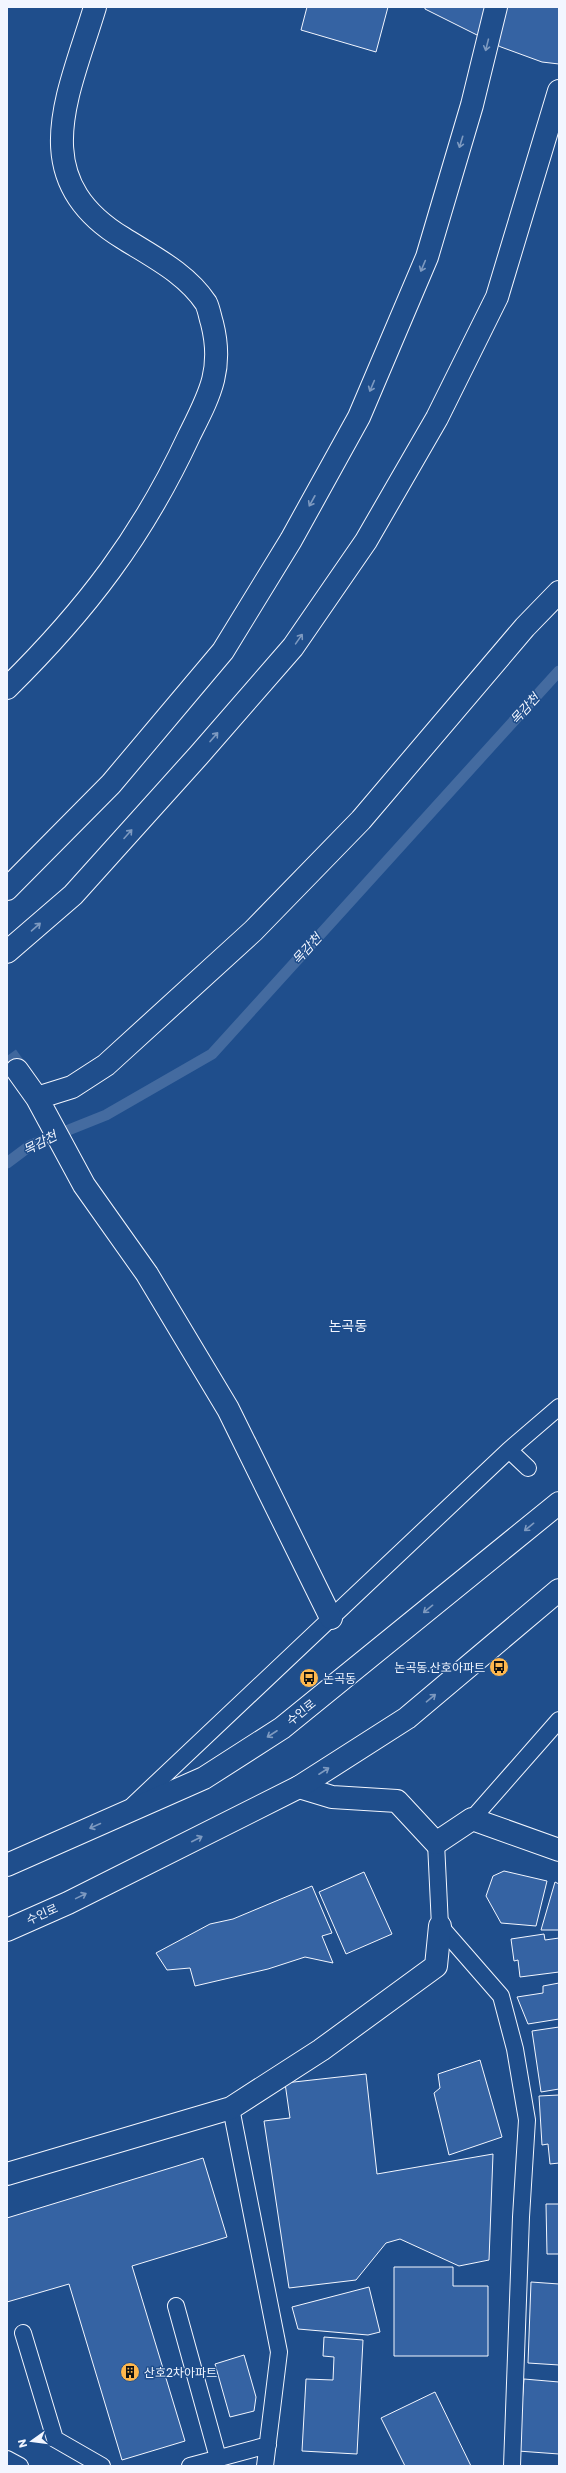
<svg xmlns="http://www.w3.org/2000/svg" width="566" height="2473" viewBox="0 0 566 2473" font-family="Poppins,'Noto Sans KR',sans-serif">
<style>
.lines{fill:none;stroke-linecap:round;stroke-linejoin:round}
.stream{stroke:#446ba0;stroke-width:11}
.building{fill:#3563a3;stroke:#f2f6ff}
.minor-tunnel{stroke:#3f679d;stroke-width:22;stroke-dasharray:22 11;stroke-linecap:butt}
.service-casing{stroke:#f2f6ff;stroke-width:18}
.minor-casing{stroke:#f2f6ff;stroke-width:24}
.primary-casing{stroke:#f2f6ff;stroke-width:24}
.motorway-casing{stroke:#f2f6ff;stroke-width:24}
.service{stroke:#1f4e8c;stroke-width:16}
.minor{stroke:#1f4e8c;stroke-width:22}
.primary{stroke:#1f4e8c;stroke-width:22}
.motorway{stroke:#1f4e8c;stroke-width:22}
.oneway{stroke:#7e9ac0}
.labels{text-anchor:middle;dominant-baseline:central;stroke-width:3;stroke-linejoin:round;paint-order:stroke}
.poi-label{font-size:12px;fill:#f2f6ff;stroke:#1f4e8c;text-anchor:start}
.street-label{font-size:12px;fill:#f2f6ff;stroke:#1f4e8c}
.water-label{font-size:13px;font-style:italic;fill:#f2f6ff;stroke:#1f4e8c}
.quarter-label{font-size:14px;fill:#f2f6ff;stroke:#1f4e8c}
</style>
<rect width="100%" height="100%" fill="#1f4e8c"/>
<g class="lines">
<path class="stream" d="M 7,1163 L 31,1145 L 106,1115 L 212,1054 L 559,671"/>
</g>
<path class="building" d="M 307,7 L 388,7 L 376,52 L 301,30 Z
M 425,7 L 559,7 L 559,64 L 542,62 L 501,47 L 425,9 Z
M 504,1871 L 547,1881 L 536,1926 L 501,1923 L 486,1896 L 493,1876 Z
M 364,1872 L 392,1934 L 346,1954 L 319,1892 Z
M 555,1882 L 559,1884 L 559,1930 L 541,1930 Z
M 312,1886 L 332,1933 L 322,1936 L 333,1963 L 305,1957 L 268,1969 L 195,1986 L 190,1968 L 167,1970 L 156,1953 L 210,1924 L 233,1919 Z
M 544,1934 L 545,1940 L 559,1938 L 559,1972 L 520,1977 L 518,1960 L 514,1961 L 511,1939 Z
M 559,1983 L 559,2019 L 528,2024 L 517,1997 L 543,1993 L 543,1986 Z
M 559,2027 L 559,2089 L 541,2092 L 532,2031 Z
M 480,2060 L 502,2137 L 449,2155 L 434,2093 L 440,2088 L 438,2074 Z
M 366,2074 L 377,2174 L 493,2154 L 489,2260 L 459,2266 L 400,2239 L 386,2243 L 356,2280 L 289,2288 L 264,2121 L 290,2118 L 285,2083 Z
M 559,2095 L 559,2163 L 550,2164 L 548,2144 L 542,2145 L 539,2096 Z
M 203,2158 L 227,2237 L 132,2266 L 185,2441 L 122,2460 L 69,2284 L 7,2302 L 7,2218 Z
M 546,2204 L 559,2204 L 559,2254 L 547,2254 Z
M 394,2267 L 453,2267 L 453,2286 L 488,2286 L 488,2356 L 394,2356 Z
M 531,2282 L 559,2284 L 559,2365 L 528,2363 Z
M 369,2287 L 380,2332 L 368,2335 L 298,2329 L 292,2307 Z
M 324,2337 L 363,2340 L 357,2454 L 302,2451 L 306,2379 L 333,2380 L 334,2357 L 323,2356 Z
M 244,2355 L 256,2397 L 254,2411 L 230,2417 L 215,2364 Z
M 524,2379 L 559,2382 L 559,2454 L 518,2451 Z
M 435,2392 L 471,2466 L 405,2466 L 381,2418 Z"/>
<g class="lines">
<path class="minor-tunnel" d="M 7,1056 L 17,1070"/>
<defs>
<path id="service" d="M 509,1450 L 528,1468
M 133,1805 L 509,1450 L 559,1407
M 472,1819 L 559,1720
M 436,1843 L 440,1926 L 501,1996 L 515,2049 L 527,2120 L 521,2217 L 512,2466
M 231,2108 L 279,2352 L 265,2466
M 176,2306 L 218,2458
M 23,2333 L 55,2439 L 102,2466
M 7,2459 L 20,2466
M 190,2466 L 268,2445"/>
<path id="minor" d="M 7,688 C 86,610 142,537 189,436 C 209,396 224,370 212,323 C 210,317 209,309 206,303 C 186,273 153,257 123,238 C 24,178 69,94 95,7
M 17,1070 L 37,1098
M 331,1618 L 228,1409 L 147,1274 L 84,1185 L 37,1098 L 72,1087 L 106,1065 L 253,931 L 361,820 L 525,627 L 559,592
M 299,1787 L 332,1797 L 397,1801 L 436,1843 L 472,1819 L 559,1850
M 7,2174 L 231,2108 L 321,2050 L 436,1966 L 440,1926"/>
<path id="primary" d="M 7,1865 L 204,1778 L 282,1728 L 559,1503
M 7,1930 L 68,1903 L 299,1787 L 407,1718 L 559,1590"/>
<path id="motorway" d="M 7,889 L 111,784 L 223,651 L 291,540 L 359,417 L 427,257 L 472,105 L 496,7
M 7,952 L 73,895 L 199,755 L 293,647 L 366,541 L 437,418 L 497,297 L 559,91"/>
</defs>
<use href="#service" class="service-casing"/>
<use href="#minor" class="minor-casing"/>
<use href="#primary" class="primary-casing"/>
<use href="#motorway" class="motorway-casing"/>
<use href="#service" class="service"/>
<use href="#minor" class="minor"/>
<use href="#primary" class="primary"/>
<use href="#motorway" class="motorway"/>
</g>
<defs><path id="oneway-shaft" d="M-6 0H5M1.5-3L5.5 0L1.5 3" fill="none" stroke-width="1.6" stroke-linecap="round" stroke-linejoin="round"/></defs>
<g class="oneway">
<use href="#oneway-shaft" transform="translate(487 45) rotate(104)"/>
<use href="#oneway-shaft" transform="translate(461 142) rotate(107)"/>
<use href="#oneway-shaft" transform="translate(423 266) rotate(113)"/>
<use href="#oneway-shaft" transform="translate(372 386) rotate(113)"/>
<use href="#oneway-shaft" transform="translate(312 501) rotate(119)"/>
<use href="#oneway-shaft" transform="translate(299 639) rotate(-55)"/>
<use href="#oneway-shaft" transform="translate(214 737) rotate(-49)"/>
<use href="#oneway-shaft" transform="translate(128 834) rotate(-48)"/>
<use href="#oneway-shaft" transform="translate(36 927) rotate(-41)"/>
<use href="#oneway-shaft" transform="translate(529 1527) rotate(141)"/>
<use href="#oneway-shaft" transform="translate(428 1609) rotate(141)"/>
<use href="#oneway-shaft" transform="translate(431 1698) rotate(-40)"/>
<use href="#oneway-shaft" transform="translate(272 1734) rotate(147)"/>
<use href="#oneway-shaft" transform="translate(324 1771) rotate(-33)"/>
<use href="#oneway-shaft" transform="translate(95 1826) rotate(156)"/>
<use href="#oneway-shaft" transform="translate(197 1839) rotate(-27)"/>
<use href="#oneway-shaft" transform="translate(81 1896) rotate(-26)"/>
</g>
<defs>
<symbol id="bus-disc" viewBox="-11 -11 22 22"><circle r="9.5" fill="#ffb74d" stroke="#1f4e8c"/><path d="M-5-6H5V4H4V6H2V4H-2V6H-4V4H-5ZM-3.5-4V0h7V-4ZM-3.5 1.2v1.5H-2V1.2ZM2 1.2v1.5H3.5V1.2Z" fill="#111"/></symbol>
<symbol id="building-disc" viewBox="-11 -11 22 22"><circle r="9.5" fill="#ffb74d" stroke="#1f4e8c"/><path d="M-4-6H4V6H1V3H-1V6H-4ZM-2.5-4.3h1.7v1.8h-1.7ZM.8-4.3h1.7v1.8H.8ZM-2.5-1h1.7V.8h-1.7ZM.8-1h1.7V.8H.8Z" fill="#111"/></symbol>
</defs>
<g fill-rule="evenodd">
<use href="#bus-disc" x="488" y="1656" width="22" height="22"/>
<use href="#bus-disc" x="298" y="1667" width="22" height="22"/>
<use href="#building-disc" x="119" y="2361" width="22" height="22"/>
</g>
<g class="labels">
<g class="poi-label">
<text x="485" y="1667" text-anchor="end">논곡동.산호아파트</text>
<text x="323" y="1678">논곡동</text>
<text x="144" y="2372">산호2차아파트</text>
</g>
<g class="street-label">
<text transform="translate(301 1712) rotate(-39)">수인로</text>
<text transform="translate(42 1914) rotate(-24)">수인로</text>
</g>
<g class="water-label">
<text transform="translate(525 709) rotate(-48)">목감천</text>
<text transform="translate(307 949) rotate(-48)">목감천</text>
<text transform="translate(40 1143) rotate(-27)">목감천</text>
</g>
<g class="quarter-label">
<text x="348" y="1326">논곡동</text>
</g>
</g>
<rect width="566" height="2473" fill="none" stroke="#f2f6ff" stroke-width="16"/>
<g transform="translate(32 2441) rotate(256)" stroke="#1f4e8c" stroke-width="3" paint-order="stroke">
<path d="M0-3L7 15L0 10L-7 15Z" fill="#f2f6ff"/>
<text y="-6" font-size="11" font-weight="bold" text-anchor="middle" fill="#f2f6ff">N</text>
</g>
</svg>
